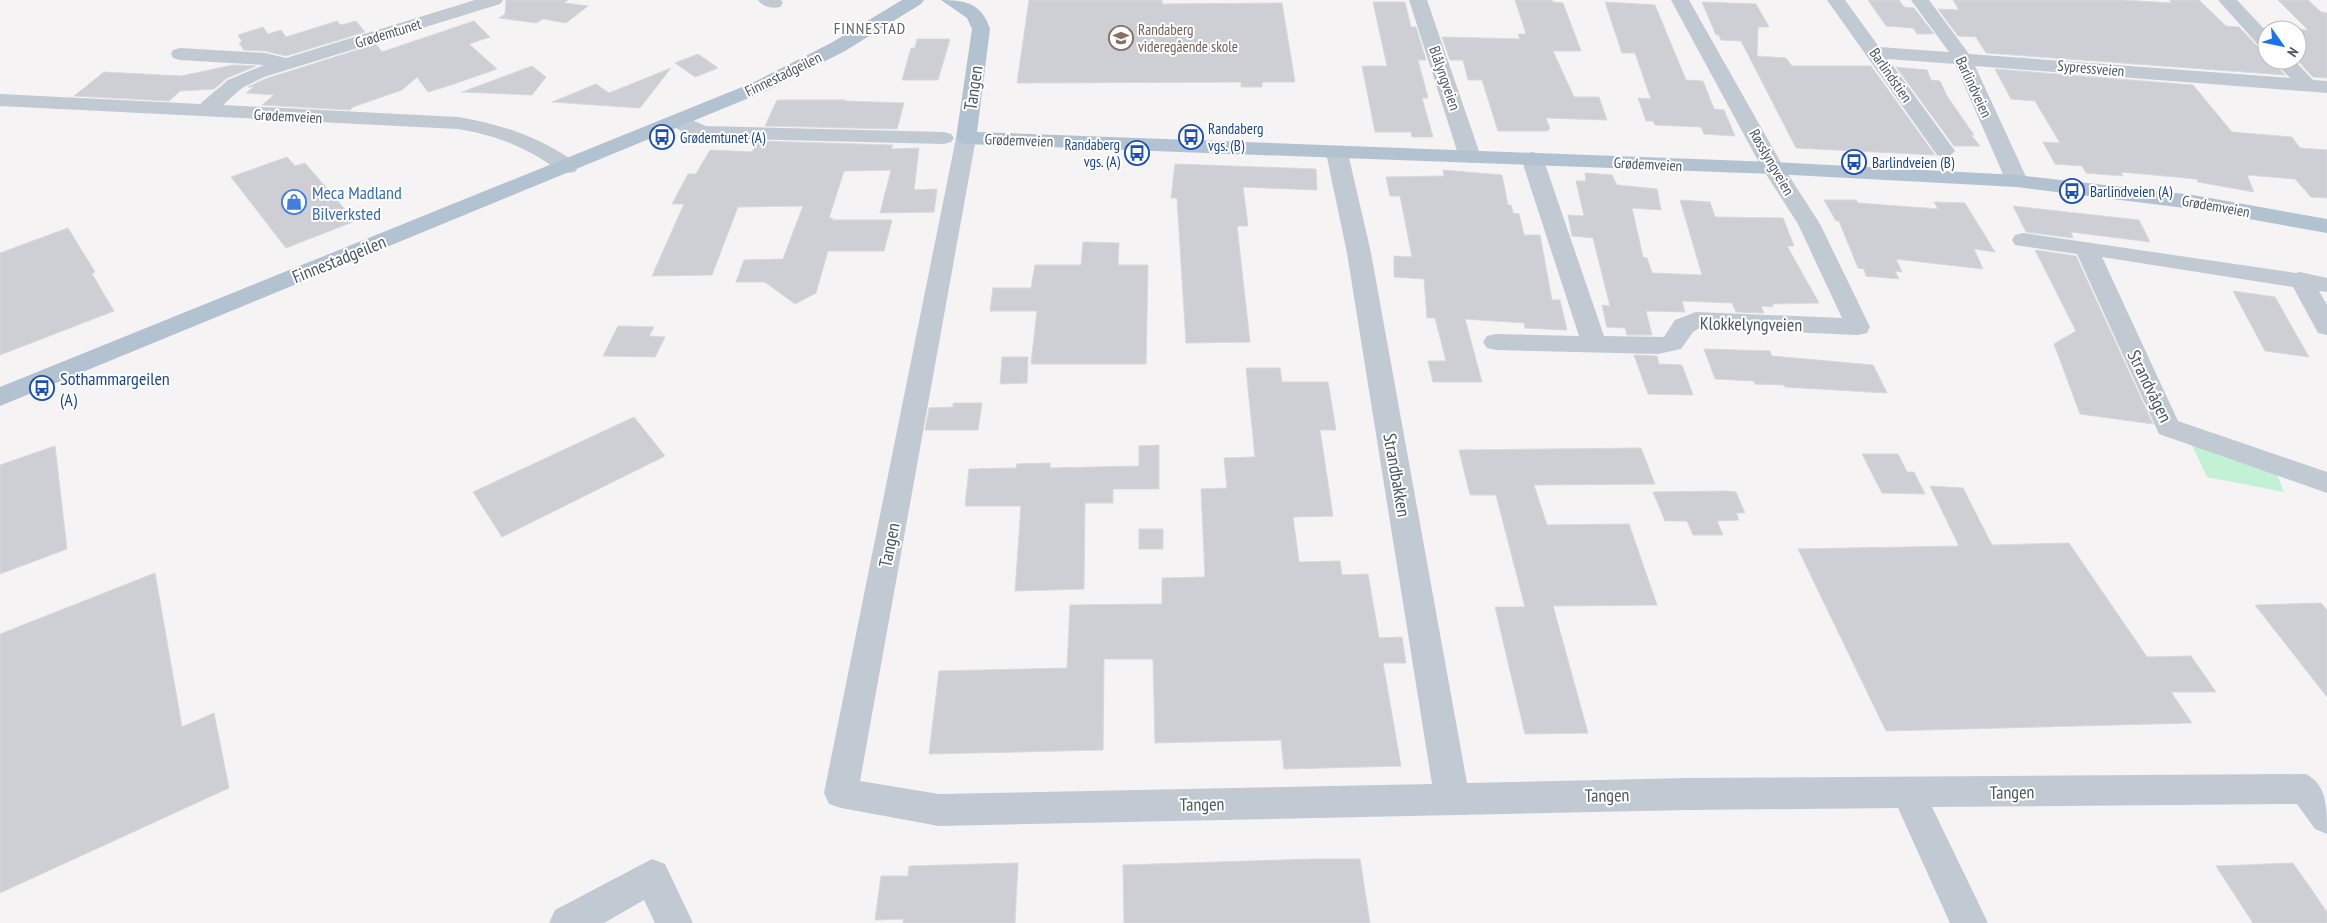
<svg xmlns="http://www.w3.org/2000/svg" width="2327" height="923" viewBox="0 0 2327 923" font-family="'PT Sans Narrow',sans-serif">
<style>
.green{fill:#c3f1d5}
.building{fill:#cdcfd5;stroke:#d7d9de}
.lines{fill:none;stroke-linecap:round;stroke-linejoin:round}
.minor{fill:#c1cad2;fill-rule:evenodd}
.major{fill:#b3c2d1;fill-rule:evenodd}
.labels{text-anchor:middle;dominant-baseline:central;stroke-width:4;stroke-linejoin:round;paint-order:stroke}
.far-education-label{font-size:15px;fill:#785e54;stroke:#fff;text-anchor:start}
.far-street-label{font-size:15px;fill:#4a5661;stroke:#fff}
.far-transit-label{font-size:15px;fill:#164399;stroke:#fff;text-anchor:start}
.far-quarter-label{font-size:16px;letter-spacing:1px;fill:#5f6368;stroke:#fff}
.street-label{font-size:18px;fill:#4a5661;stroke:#fff}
.shop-label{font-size:18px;fill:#366cbe;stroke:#fff;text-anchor:start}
.transit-label{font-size:18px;fill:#164399;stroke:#fff;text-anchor:start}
</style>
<rect width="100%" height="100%" fill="#f5f3f3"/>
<path class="green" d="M 2191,443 L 2276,472 L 2284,492 L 2207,477 Z"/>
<path class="building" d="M 506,0 L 568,0 L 564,3 L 588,6 L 566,23 L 543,19 L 536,23 L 499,18 L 505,14 Z
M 1029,0 L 1162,0 L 1162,4 L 1282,3 L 1295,82 L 1262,82 L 1262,87 L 1241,87 L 1241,82 L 1017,83 Z
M 1515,0 L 1552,0 L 1553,2 L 1563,3 L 1581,51 L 1553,51 L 1574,97 L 1599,97 L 1607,120 L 1546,118 L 1550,129 L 1548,129 L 1548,131 L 1498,131 L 1482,80 L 1468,80 L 1463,60 L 1450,60 L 1442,37 L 1520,39 L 1518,34 L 1526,34 Z
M 1868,0 L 1899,0 L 1904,7 L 1914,8 L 1934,34 L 1917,34 L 1913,28 L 1886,26 Z
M 1953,0 L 2122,0 L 2172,3 L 2169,0 L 2199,0 L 2226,26 L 2239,27 L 2259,48 L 2267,51 L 2267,60 L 2271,60 L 2285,75 L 1986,53 L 1976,37 L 1958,36 L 1938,9 L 1959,10 Z
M 2278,0 L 2308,0 L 2321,12 L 2327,13 L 2327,78 L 2313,77 L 2297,60 L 2297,30 L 2268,30 L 2266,28 L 2308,30 Z
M 1373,2 L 1405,2 L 1411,27 L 1416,27 L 1426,60 L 1418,60 L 1428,98 L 1422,98 L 1433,137 L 1412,137 L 1411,132 L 1375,132 L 1362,66 L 1387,66 Z
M 1605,2 L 1655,5 L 1686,80 L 1703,81 L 1714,109 L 1724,110 L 1735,136 L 1704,134 L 1701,127 L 1655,125 L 1653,121 L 1646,121 L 1638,98 L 1651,99 L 1635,53 L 1622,53 Z
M 1702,2 L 1756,4 L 1769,27 L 1758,27 L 1757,56 L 1786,58 L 1792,66 L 1871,66 L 1935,155 L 1796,148 L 1741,41 L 1721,40 L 1719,35 L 1716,35 Z
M 337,21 L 341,25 L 356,21 L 365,32 L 286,56 L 265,51 L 244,50 L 239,43 L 242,42 L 238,35 L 263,27 L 268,34 L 281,30 L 286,37 Z
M 474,21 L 490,37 L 469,44 L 497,69 L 445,87 L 428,92 L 417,77 L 402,90 L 353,107 L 350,110 L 262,105 L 274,95 L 246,93 L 254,87 L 248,87 L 265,79 L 376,44 L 382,52 Z
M 917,39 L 950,39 L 938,80 L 902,80 L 911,48 L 915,48 Z
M 698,54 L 718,68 L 695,77 L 675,63 Z
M 233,65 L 256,66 L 227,78 L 214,89 L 180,91 L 169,101 L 74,96 L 104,72 L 181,76 Z
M 532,66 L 546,77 L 532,95 L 462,92 Z
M 1896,67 L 1927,70 L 1931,80 L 1940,81 L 1947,96 L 1974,135 L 1971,135 L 1980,146 L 1954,146 Z
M 671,68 L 640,108 L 552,102 L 596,84 L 609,93 Z
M 1995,69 L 2193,85 L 2232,132 L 2292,137 L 2300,148 L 2327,150 L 2327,198 L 2311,197 L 2295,179 L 2247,175 L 2254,192 L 2198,182 L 2197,179 L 2121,172 L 2123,176 L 2086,173 L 2082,166 L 2055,164 L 2043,142 L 2060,143 L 2035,101 L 2011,99 Z
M 777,100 L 845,100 L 844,101 L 904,103 L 897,129 L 765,126 Z
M 758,141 L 893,145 L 891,149 L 919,148 L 914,190 L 937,189 L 934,212 L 880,213 L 891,170 L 844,171 L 829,218 L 833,218 L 832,220 L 892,220 L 884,251 L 828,251 L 816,293 L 795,304 L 765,282 L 736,282 L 744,260 L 783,259 L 803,206 L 738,207 L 712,275 L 652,276 L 684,204 L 672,204 L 688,174 L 696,174 L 710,150 L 752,152 Z
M 287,157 L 295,166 L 305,163 L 355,221 L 286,248 L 231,177 Z
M 1175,164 L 1316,169 L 1317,190 L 1243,187 L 1248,226 L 1237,226 L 1250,342 L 1186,343 L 1177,198 L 1171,198 Z
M 1443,170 L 1502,175 L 1508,205 L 1511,205 L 1513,213 L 1519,214 L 1524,235 L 1540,235 L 1552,300 L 1560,300 L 1567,330 L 1525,328 L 1524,323 L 1465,319 L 1482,382 L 1433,382 L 1428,361 L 1446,361 L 1435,318 L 1427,318 L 1424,279 L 1394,277 L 1394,256 L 1412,257 L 1400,196 L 1390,196 L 1386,177 L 1444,176 Z
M 1585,173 L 1612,175 L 1617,185 L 1657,189 L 1661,210 L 1632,208 L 1643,257 L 1647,258 L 1652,273 L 1702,275 L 1680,200 L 1710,202 L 1715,217 L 1783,218 L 1794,246 L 1787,246 L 1819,303 L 1772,304 L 1773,307 L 1761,306 L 1764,313 L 1736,312 L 1732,303 L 1682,301 L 1685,312 L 1646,311 L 1652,335 L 1627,335 L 1625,328 L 1607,327 L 1602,305 L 1610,306 L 1593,238 L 1572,236 L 1568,215 L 1584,216 L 1576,181 L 1586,181 Z
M 1824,200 L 1856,200 L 1858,203 L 1938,209 L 1934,202 L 1965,203 L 1995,252 L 1974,249 L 1983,269 L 1896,259 L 1902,272 L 1895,271 L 1899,279 L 1866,276 L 1864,269 L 1858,268 L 1839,221 L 1836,221 Z
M 2013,206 L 2139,220 L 2150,242 L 2071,232 L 2073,238 L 2026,232 Z
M 68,228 L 95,272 L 92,274 L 114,311 L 0,355 L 0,253 Z
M 1083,242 L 1119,243 L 1118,265 L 1148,265 L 1146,364 L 1031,364 L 1037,311 L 990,311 L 993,288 L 1031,288 L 1035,265 L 1081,265 Z
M 2035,250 L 2076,256 L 2153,424 L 2080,414 L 2054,344 L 2076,331 Z
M 2233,291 L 2275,297 L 2309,357 L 2265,351 Z
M 618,326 L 654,327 L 649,336 L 665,337 L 655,357 L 603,356 Z
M 1704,349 L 1770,351 L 1772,356 L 1873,365 L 1887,393 L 1785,387 L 1784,385 L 1755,384 L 1754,381 L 1715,379 Z
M 1634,355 L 1657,356 L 1659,364 L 1682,365 L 1693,395 L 1648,394 Z
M 1002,357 L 1028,357 L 1027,383 L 1000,384 Z
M 1246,368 L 1280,368 L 1282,382 L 1328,382 L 1336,430 L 1320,430 L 1333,516 L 1293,517 L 1299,562 L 1340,561 L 1342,575 L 1368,574 L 1379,638 L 1402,637 L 1406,663 L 1383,663 L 1401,766 L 1284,769 L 1281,740 L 1155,743 L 1153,659 L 1104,659 L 1103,750 L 929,754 L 939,671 L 1067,668 L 1070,605 L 1162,604 L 1162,578 L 1205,577 L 1201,489 L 1227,488 L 1224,458 L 1255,457 Z
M 953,403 L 982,403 L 978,430 L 925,430 L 929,408 L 953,407 Z
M 634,417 L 665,456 L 502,537 L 473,492 Z
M 1159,445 L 1159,489 L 1113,489 L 1113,503 L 1085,503 L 1084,589 L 1015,591 L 1021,506 L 965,506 L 969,469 L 1016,468 L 1017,464 L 1050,463 L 1050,468 L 1139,466 L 1139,446 Z
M 55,446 L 67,549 L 0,574 L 0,465 Z
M 1641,448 L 1655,484 L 1534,485 L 1547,525 L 1629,524 L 1657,605 L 1553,606 L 1588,733 L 1525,734 L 1495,607 L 1525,607 L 1496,495 L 1470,495 L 1459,450 Z
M 1862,454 L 1898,454 L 1907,472 L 1914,472 L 1925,494 L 1882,493 Z
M 1930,486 L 1963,488 L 1992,545 L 2069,543 L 2147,657 L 2191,656 L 2216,692 L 2171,692 L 2192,723 L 1886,731 L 1798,549 L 1959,546 Z
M 1726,491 L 1736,492 L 1745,513 L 1736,513 L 1739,520 L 1717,521 L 1723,535 L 1693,535 L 1687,521 L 1665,521 L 1653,492 Z
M 1139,529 L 1163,529 L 1163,549 L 1139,549 Z
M 155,573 L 182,727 L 214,713 L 229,788 L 0,893 L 0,634 Z
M 2321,603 L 2327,610 L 2327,697 L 2255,605 Z
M 1313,859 L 1360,859 L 1370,923 L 1124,923 L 1123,865 Z
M 1018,863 L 1015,923 L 903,923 L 903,919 L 875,920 L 881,876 L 908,876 L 909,866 Z
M 2293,863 L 2327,912 L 2327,923 L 2253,923 L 2216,866 Z"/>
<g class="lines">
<path class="minor" d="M 475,0 L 503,0 L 500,4 L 264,77 L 242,88 L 223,105 L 458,117 C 501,124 539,137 575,162 L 578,167 L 575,172 C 561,175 554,167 543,160 C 516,143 489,134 458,129 L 0,106 L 0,94 L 200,104 L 228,80 L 264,65 L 180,60 L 173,58 L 171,54 L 173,50 L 180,48 L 265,53 L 286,58 Z
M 758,0 L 781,0 L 783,3 L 780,7 C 772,9 763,7 758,0 Z
M 1409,0 L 1427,0 L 1481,157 L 1477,161 L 1470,163 L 1463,161 L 1459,157 Z
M 1671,0 L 1689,0 L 1784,168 L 1820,224 L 1870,327 L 1867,333 L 1858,335 L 1700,328 L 1693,332 L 1681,349 L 1658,354 L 1496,350 L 1487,348 L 1483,342 L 1487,336 L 1496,334 L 1579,336 L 1521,158 L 1525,154 L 1532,152 L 1539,154 L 1543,158 L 1604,336 L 1664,337 L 1675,320 L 1696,312 L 1842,318 L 1798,224 L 1762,168 Z
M 1827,0 L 1845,0 L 1879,47 L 1949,52 L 1911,0 L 1929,0 L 1969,54 L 2290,78 L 2273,60 L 2294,60 L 2313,80 L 2327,81 L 2327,93 L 1975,66 L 2028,181 L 2025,186 L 2017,187 L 2009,186 L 2006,181 L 1955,64 L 1888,59 L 1955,151 L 1951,155 L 1944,157 L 1937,155 Z
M 2218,0 L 2237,0 L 2267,32 L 2267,49 L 2260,47 Z
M 678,114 L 706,126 L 944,132 L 951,134 L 954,138 L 951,142 L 944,144 L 706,138 C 692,135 676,132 668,120 L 671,116 Z
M 966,132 L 973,134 L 976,138 L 860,781 L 939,794 L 1432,784 L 1347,253 L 1326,153 L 1330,149 L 1337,147 L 1344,149 L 1348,153 L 1371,253 L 1467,783 L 1687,778 L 2306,774 C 2327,785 2327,807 2327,834 L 2315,829 L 2297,804 L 1932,807 L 1988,923 L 1950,923 L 1898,808 L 1687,810 L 939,826 L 841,808 L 829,804 L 824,793 L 956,138 L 959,134 Z
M 2023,233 L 2296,273 L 2300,272 L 2327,278 L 2327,292 L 2319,291 L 2327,305 L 2327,335 L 2318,333 L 2293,287 L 2102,257 L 2178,421 L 2327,472 L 2327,493 L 2159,434 L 2077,254 L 2015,245 L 2012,240 L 2015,235 Z
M 652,859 L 665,864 L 693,923 L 655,923 L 644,900 L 604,923 L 549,923 L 555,910 Z"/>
<path class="major" d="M 902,0 L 924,0 L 921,4 L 845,51 L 766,91 L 0,406 L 0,387 L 752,83 L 831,43 Z
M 941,0 C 965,0 982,3 990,29 L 977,132 L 1773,162 L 2017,175 L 2193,195 L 2327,219 L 2327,233 L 2193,209 L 2017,187 L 1773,174 L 966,144 L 959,142 L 956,138 L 972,29 L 967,18 Z"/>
</g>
<defs>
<symbol id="school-ring" viewBox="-11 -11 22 22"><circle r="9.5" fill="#fff" stroke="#8d6e63" stroke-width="1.5"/><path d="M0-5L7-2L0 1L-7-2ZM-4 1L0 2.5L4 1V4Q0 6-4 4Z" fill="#8d6e63"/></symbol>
<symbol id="bus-ring" viewBox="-11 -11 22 22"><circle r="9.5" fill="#fff" stroke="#1a4fb4" stroke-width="1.5"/><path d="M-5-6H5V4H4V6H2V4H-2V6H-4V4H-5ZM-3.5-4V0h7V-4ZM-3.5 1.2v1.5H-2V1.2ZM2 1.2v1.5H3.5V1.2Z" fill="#1a4fb4"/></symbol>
<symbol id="shop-ring" viewBox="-11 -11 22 22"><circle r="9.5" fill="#fff" stroke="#3f7fe0" stroke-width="1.5"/><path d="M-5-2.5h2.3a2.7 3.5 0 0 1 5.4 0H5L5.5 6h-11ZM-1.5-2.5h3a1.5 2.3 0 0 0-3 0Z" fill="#3f7fe0"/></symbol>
</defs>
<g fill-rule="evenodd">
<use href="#school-ring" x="1107" y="24" width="28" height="28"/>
<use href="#bus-ring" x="648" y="123" width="28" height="28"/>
<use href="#bus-ring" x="1177" y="123" width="28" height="28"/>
<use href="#bus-ring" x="1123" y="139" width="28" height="28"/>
<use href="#bus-ring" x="1840" y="148" width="28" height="28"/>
<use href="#bus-ring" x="2058" y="177" width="28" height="28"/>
<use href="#shop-ring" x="280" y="188" width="28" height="28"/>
<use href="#bus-ring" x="28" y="374" width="28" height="28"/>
</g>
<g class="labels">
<g class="far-education-label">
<text x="1138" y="29">Randaberg<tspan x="1138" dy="17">videregående skole</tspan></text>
</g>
<g class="far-street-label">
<text transform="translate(388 33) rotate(-17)">Grødemtunet</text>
<text transform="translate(2091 68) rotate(5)">Sypressveien</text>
<text transform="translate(783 74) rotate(-26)">Finnestadgeilen</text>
<text transform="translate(1891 75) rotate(55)">Barlindstien</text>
<text transform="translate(1445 78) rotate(71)">Blålyngveien</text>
<text transform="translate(1974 87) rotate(65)">Barlindveien</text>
<text transform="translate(288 116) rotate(3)">Grødemveien</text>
<text transform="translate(1019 140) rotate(2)">Grødemveien</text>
<text transform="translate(1772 162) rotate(60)">Røsslyngveien</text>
<text transform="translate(1648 164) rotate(3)">Grødemveien</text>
<text transform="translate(2216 206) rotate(10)">Grødemveien</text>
</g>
<g class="far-transit-label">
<text x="1208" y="128">Randaberg<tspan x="1208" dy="17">vgs. (B)</tspan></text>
<text x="680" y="137">Grødemtunet (A)</text>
<text x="1120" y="144" text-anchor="end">Randaberg<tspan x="1120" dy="17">vgs. (A)</tspan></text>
<text x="1872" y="162">Barlindveien (B)</text>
<text x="2090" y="191">Barlindveien (A)</text>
</g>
<g class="far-quarter-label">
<text x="870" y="28">FINNESTAD</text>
</g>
<g class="street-label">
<text transform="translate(973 88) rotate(-82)">Tangen</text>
<text transform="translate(339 259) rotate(-22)">Finnestadgeilen</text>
<text transform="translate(1751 324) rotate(1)">Klokkelyngveien</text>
<text transform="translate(2150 386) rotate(64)">Strandvågen</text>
<text transform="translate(1397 475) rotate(80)">Strandbakken</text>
<text transform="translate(889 545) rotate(-79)">Tangen</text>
<text transform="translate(2012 792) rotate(-1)">Tangen</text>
<text transform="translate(1607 795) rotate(-1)">Tangen</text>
<text transform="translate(1202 804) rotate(-1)">Tangen</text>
</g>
<g class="shop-label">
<text x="312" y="192">Meca Madland<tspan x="312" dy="21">Bilverksted</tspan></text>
</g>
<g class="transit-label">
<text x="60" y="378">Sothammargeilen<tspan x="60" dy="21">(A)</tspan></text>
</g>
</g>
<g transform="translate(2282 45) rotate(123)"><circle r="24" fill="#ffffff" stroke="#b7bbc0"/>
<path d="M0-4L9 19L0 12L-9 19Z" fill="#1a73e8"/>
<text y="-8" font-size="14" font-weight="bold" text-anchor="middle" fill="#4a5661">N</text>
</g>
</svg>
